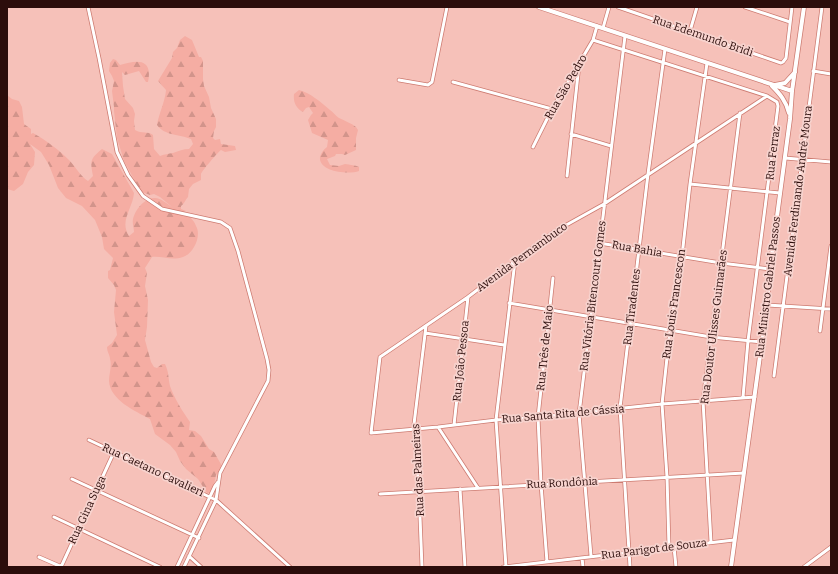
<svg xmlns="http://www.w3.org/2000/svg" width="838" height="574" viewBox="0 0 838 574" font-family="Bitter,serif">
<style>
.forest{fill:url(#forest-firs)}
.lines{fill:none;stroke-linecap:round;stroke-linejoin:round}
.street-casing{stroke:#cd7b71;stroke-width:4.5}
.secondary-casing{stroke:#cd7b71;stroke-width:5.5}
.street{stroke:#fff;stroke-width:3}
.secondary{stroke:#fff;stroke-width:4}
.labels{text-anchor:middle;dominant-baseline:central;stroke-width:3.5;stroke-linejoin:round;paint-order:stroke}
.street-label{font-size:11px;fill:#2c0d0b;stroke:#f7d3ce}
</style>
<defs>
<pattern id="forest-firs" width="22" height="20" patternUnits="userSpaceOnUse"><rect width="22" height="20" fill="#f5ada3"/><path d="M5 1l3.5 6h-7zM16 11l3.5 6h-7z" fill="#d2948b"/></pattern>
</defs>
<rect width="100%" height="100%" fill="#f6c1b9"/>
<path class="forest" d="M 185,36 L 192,40 L 199,57 L 201,57 L 203,61 L 203,79 L 204,86 L 209,97 L 211,108 L 216,119 L 216,127 L 214,131 L 213,138 L 215,140 L 220,139 L 221,144 L 235,146 L 236,150 L 225,152 L 221,150 C 218,152 202,171 201,174 C 201,176 201,179 201,180 L 193,184 L 189,189 L 188,197 C 185,200 185,203 181,206 L 181,209 L 186,211 L 183,212 C 189,216 194,220 196,226 C 202,236 193,254 183,257 C 172,261 162,256 152,257 L 145,268 L 147,273 L 145,286 L 148,300 L 147,327 L 145,340 L 151,362 L 154,367 L 157,368 L 162,364 L 165,364 C 169,372 168,378 170,386 C 174,398 183,412 190,422 L 189,430 L 195,431 L 201,436 L 209,449 L 214,452 L 222,466 L 221,469 L 216,475 L 213,490 L 211,493 L 207,493 L 198,479 L 186,469 L 180,461 L 176,452 L 170,445 L 155,434 L 150,419 C 135,411 110,400 109,381 C 109,374 112,366 110,359 C 110,355 107,352 107,347 L 112,343 L 117,335 L 114,312 L 116,290 L 114,285 L 108,278 L 108,271 L 110,270 L 113,258 L 104,249 L 102,237 L 95,220 L 82,206 L 66,198 L 58,188 L 49,165 L 41,152 L 30,144 L 35,152 L 34,165 L 28,172 L 23,184 L 14,191 L 7,189 L 7,95 L 12,99 L 19,101 L 22,107 L 24,124 L 31,129 L 31,134 L 33,133 C 47,141 58,149 69,160 C 76,167 80,176 88,181 L 93,176 C 90,161 90,159 102,149 L 112,154 L 134,193 C 133,208 119,221 129,236 L 134,232 C 134,228 132,223 133,219 C 135,210 145,197 155,198 C 161,198 167,204 172,207 L 160,197 L 154,194 L 150,195 L 142,192 L 140,190 L 124,161 L 117,138 L 114,111 L 114,107 L 112,91 L 114,81 L 112,76 L 109,71 L 110,63 L 113,59 L 116,60 L 120,65 C 137,60 153,58 148,82 L 146,82 L 139,71 L 125,75 L 122,72 L 123,86 L 125,99 L 133,108 L 135,114 L 134,121 L 135,130 C 142,134 148,131 153,135 L 154,149 L 160,156 C 165,154 168,154 173,153 C 179,151 183,149 189,149 L 193,144 L 191,139 C 179,134 165,136 157,125 C 159,113 165,102 166,90 L 158,81 L 172,58 L 173,52 L 177,48 L 180,40 Z
M 299,90 C 309,92 322,103 330,110 C 333,112 336,116 339,118 C 345,121 351,123 356,127 L 358,130 L 356,138 L 356,150 L 345,155 L 342,154 L 336,154 L 335,156 L 327,159 L 330,165 L 339,166 L 345,164 C 350,165 355,165 359,167 L 359,171 C 349,175 318,172 320,157 C 321,153 323,150 327,147 L 328,140 L 312,133 L 308,120 L 311,115 L 313,113 L 309,107 L 306,108 L 303,112 C 296,108 293,102 294,94 Z"/>
<g class="lines">
<defs>
<path id="street" d="M 88,7 L 99,58 L 117,152 L 128,175 L 143,196 L 162,209 L 221,222 L 230,228 L 238,251 L 267,359 L 269,370 L 268,381 L 220,473 L 216,500 L 184,567
M 618,7 L 781,63 L 783,62 L 786,58 L 792,7
M 745,7 L 790,22
M 603,28 L 609,7
M 690,31 L 697,7
M 593,40 L 767,96 L 777,102 L 778,106 L 748,341 L 743,397
M 813,71 L 831,74
M 399,80 L 428,85 L 432,82 L 447,7
M 453,82 L 552,109
M 571,134 L 611,146
M 533,147 L 552,109 L 593,40 L 597,26
M 785,158 L 831,162
M 567,176 L 579,65
M 690,184 L 780,193
M 599,243 L 721,263 L 770,269
M 509,303 L 711,337 L 762,342
M 767,305 L 831,309
M 820,331 L 831,246
M 425,333 L 504,345
M 774,376 L 822,7
M 755,397 L 662,404 L 538,417 L 496,420 L 438,427 L 371,433 L 380,357 L 468,297 L 552,233 L 604,204 L 767,96
M 454,425 L 468,297
M 438,427 L 478,488
M 89,440 L 216,500 L 290,567
M 72,479 L 199,538
M 460,489 L 465,567
M 380,494 L 744,473
M 54,517 L 160,567
M 711,542 L 703,401 L 711,337 L 721,263 L 740,113
M 669,547 L 667,477 L 662,404 L 670,330 L 682,256 L 690,184 L 707,63
M 674,547 L 676,567
M 189,556 L 201,567
M 591,556 L 579,414 L 625,36
M 39,557 L 62,567
M 582,558 L 583,567
M 547,562 L 541,484 L 538,417 L 553,278
M 61,567 L 114,452
M 177,567 L 215,486 L 218,482
M 422,567 L 419,492 L 414,424 L 426,326
M 503,567 L 734,540
M 506,567 L 496,420 L 515,261
M 630,567 L 620,408 L 648,174 L 665,49
M 804,567 L 831,547"/>
<path id="secondary" d="M 539,7 L 792,91
M 775,85 L 785,83 L 795,72
M 772,86 C 780,94 786,101 789,113
M 731,567 L 767,305 L 770,269 L 790,119 L 792,91 L 804,7"/>
</defs>
<use href="#street" class="street-casing"/>
<use href="#secondary" class="secondary-casing"/>
<use href="#street" class="street"/>
<use href="#secondary" class="secondary"/>
</g>
<g class="labels">
<g class="street-label">
<text transform="translate(703 36) rotate(19)">Rua Edemundo Bridi</text>
<text transform="translate(566 87) rotate(-60)">Rua São Pedro</text>
<text transform="translate(773 153) rotate(-83)">Rua Ferraz</text>
<text transform="translate(798 191) rotate(-83)">Avenida Ferdinando André Moura</text>
<text transform="translate(637 249) rotate(10)">Rua Bahia</text>
<text transform="translate(522 257) rotate(-36)">Avenida Pernambuco</text>
<text transform="translate(768 287) rotate(-83)">Rua Ministro Gabriel Passos</text>
<text transform="translate(593 296) rotate(-83)">Rua Vitória Bitencourt Gomes</text>
<text transform="translate(674 304) rotate(-82)">Rua Louis Francescon</text>
<text transform="translate(632 307) rotate(-83)">Rua Tiradentes</text>
<text transform="translate(714 327) rotate(-83)">Rua Doutor Ulisses Guimarães</text>
<text transform="translate(545 348) rotate(-84)">Rua Três de Maio</text>
<text transform="translate(461 361) rotate(-84)">Rua João Pessoa</text>
<text transform="translate(563 414) rotate(-5)">Rua Santa Rita de Cássia</text>
<text transform="translate(153 470) rotate(25)">Rua Caetano Cavalieri</text>
<text transform="translate(418 470) rotate(-93)">Rua das Palmeiras</text>
<text transform="translate(562 483) rotate(-3)">Rua Rondônia</text>
<text transform="translate(87 510) rotate(-65)">Rua Gina Suga</text>
<text transform="translate(654 549) rotate(-7)">Rua Parigot de Souza</text>
</g>
</g>
<rect width="838" height="574" fill="none" stroke="#2c0d0b" stroke-width="16"/>
</svg>
